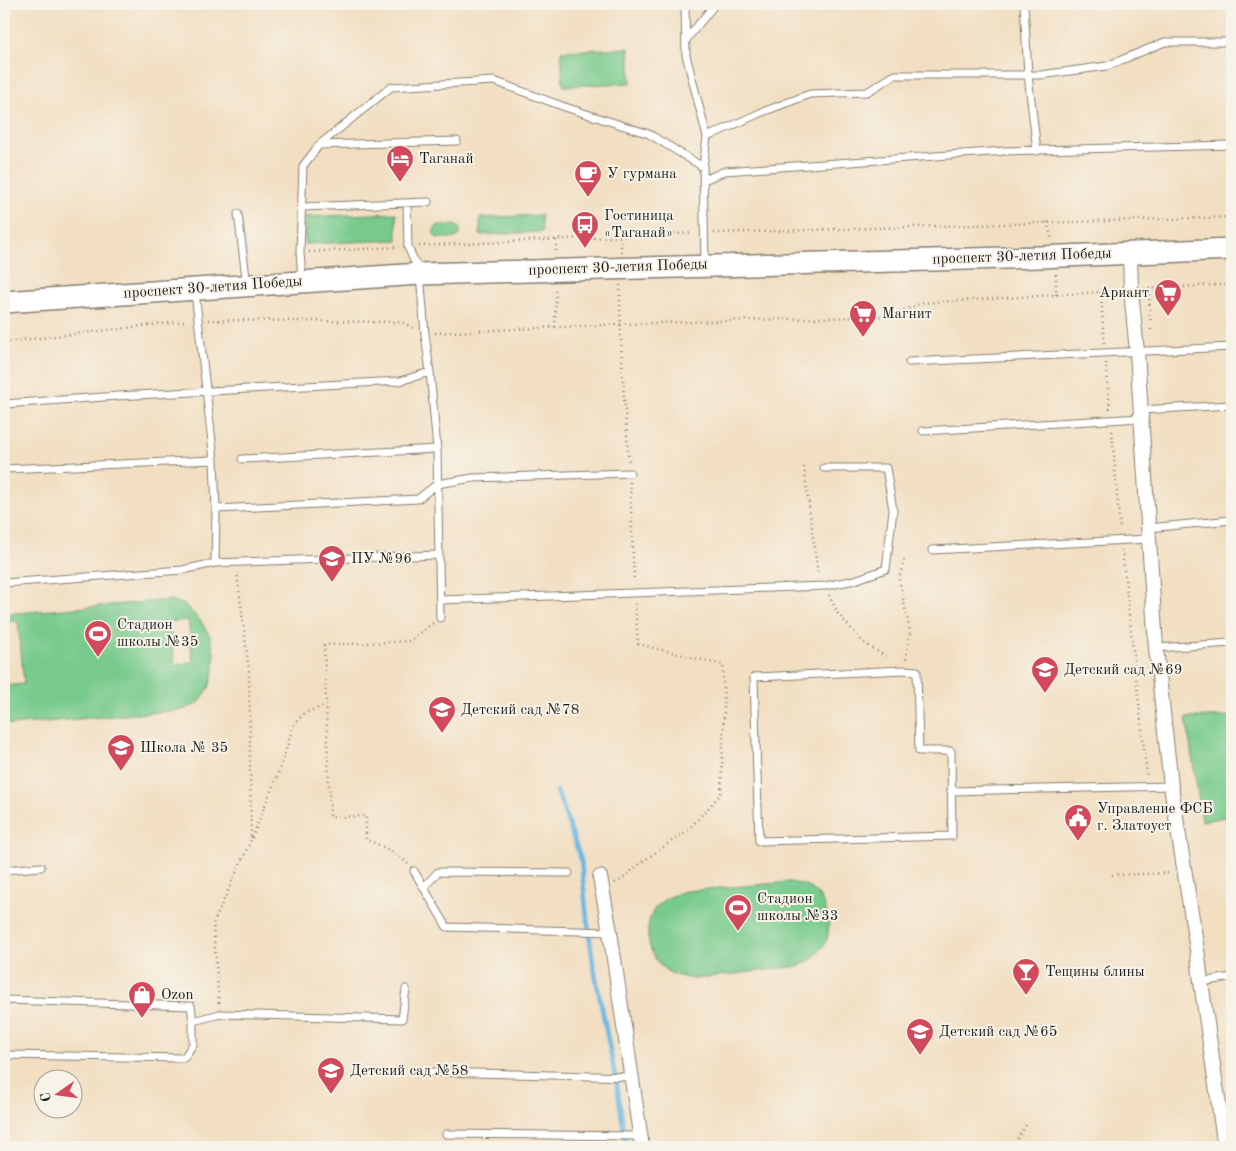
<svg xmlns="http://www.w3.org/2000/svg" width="1236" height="1151" viewBox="0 0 1236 1151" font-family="'Old Standard TT',serif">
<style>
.green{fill:#77ca8c;stroke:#4a7354;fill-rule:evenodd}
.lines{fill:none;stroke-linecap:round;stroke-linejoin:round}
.stream{stroke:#68b7e2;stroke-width:4.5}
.lane-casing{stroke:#877e6f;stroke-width:9}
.street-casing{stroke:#877e6f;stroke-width:16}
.primary-casing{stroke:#877e6f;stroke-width:24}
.path{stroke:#877e6f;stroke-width:2.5;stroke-dasharray:1 4;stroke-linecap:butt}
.lane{stroke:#fff;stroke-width:7}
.street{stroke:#fff;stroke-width:14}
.primary{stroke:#fff;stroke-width:21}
.labels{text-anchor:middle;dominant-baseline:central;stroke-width:4;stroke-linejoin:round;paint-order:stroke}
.poi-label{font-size:15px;fill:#1c1c1c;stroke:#f7f3e8;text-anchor:start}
.street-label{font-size:15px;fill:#1c1c1c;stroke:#f7f3e8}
</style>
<rect width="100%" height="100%" fill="#f7f3e8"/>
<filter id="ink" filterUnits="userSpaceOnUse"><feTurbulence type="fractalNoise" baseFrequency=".02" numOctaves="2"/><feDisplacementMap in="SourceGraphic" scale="10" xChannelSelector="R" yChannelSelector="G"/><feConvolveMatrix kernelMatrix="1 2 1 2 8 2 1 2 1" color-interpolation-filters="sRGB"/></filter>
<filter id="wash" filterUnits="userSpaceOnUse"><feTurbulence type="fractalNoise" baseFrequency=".0096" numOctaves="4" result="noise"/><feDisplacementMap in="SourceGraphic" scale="20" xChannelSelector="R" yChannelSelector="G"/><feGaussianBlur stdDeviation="1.12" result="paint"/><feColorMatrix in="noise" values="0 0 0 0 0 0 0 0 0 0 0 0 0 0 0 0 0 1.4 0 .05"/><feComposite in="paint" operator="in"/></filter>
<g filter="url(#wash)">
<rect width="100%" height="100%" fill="#f2dfc2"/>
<path class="green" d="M 629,48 L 631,83 L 563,86 L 561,51 Z
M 396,213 L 397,240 L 305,244 L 304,217 Z
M 541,215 L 542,232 L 480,235 L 480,218 Z
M 439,225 L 455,225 L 460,228 L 460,235 L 455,238 L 437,238 C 432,234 433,228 439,225 Z
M 171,600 L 185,605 L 200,620 L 210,636 L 214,653 L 214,671 L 209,688 L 198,704 L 182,710 L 11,725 L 4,722 L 4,686 L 24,684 L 18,621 L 4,622 L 4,614 ZM 188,620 L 193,662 L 175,665 L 169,622 Z
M 1232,716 L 1232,816 L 1202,821 L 1186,718 Z
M 790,882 C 793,883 798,883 801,884 C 823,889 833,919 827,939 C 822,952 811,960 799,966 L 694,979 C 682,977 670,975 662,967 C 645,950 642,919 660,903 C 667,897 677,894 685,891 Z"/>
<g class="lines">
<path class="stream" d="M 557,791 L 581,860 L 586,909 L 593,963 L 618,1091 L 626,1147"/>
</g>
</g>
<g filter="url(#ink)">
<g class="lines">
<defs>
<path id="lane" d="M 685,4 L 686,55 L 707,137 L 703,167 L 705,265
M 1024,4 L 1028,75 L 1037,151
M 686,40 L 715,4
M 707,137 L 760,113 L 810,94 L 867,92 L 895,75 L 1041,75 L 1107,66 L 1165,42 L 1232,42
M 319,145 L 391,87 L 494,81 L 565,107 L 649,134 L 703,167
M 704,180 L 725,171 L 1005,151 L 1232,145
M 407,203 L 408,247 L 420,274 L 425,334 L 430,372 L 437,449 L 440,618
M 302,207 L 428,202
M 238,214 L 247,285
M 302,279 L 300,252 L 303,166 L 319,145 L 457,141
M 909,362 L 1232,347
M 4,404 L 118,396 L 400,381 L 430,372
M 1140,410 L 1232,405
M 923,431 L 1141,418
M 242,459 L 437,449
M 4,469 L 214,460
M 216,509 L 418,499 L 437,484 L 473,478 L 630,473
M 1148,528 L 1232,520
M 932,550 L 1149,539
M 215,563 L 439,555
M 4,583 L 182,570 L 215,563 L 216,509 L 214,460 L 195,292
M 440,600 L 825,586 L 855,580 L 886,569 L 893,510 L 886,468 L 824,468
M 1156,648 L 1232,643
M 904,670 L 917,671 L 919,751 L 951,751 L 952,836 L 759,841 L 754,677 Z
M 951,791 L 1171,786
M 4,870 L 41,867
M 414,871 L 447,927 L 610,932
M 424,887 L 438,872 L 569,873
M 1201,982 L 1232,977
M 4,1000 L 191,1006 L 193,1021
M 4,1055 L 184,1058 L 193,1044 L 193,1021 L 220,1014 L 402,1019 L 406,989
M 432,1072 L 632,1077
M 1221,1113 L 1232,1111
M 446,1134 L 640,1136"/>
<path id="street" d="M 1130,254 L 1131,290 L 1137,352 L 1156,648 L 1171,786 L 1198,956 L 1201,982 L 1225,1147
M 600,877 L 610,932 L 642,1147"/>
<path id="primary" d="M 4,302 L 420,274 L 1040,257 L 1232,249"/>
</defs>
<use href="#lane" class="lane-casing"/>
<use href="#street" class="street-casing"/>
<use href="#primary" class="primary-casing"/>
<path class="path" d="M 1047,222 L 1052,239
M 714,233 L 1232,217
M 556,240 L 556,253
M 419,246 L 693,233
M 309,252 L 399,247
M 621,252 L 621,237
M 620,285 C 620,344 624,403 629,462
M 1144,289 L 1232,284
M 1149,289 L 1151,332
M 1101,292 L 1104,343
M 1056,295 L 1056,274
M 208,320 L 402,322 L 413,328
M 555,327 L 556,289
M 435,333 L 620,324 L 888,316 L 922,303 L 1118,291
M 4,342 L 187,321
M 1106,363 L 1110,410
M 1112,431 L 1120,530
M 804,467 L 818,575
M 630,482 L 634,582
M 1122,550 L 1147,776
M 904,560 L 899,579 L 910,632 L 906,659
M 829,595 L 838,614 L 863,642 L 889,659
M 252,838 L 282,763 L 293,726 L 304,713 L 326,705
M 408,864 C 396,853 382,845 366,840 L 366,816 L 330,817 L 324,645 L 410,641 L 433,623
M 1112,875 L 1171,873
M 615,883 L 621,880 L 642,862 L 689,829 L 721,794 L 724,716 L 723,665 L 638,644 L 635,602
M 219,1003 L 213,924 L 251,840 L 249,671 L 237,572
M 1012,1147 L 1028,1122"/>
<use href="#lane" class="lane"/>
<use href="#street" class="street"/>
<use href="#primary" class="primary"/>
</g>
</g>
<defs>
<symbol id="hotel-pin" viewBox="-11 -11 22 30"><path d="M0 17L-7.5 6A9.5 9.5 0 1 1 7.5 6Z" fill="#d1495b" stroke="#f7f3e8"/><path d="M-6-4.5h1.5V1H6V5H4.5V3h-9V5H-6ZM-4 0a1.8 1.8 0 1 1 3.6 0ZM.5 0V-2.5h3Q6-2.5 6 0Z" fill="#fff"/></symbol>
<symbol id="cafe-pin" viewBox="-11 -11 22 30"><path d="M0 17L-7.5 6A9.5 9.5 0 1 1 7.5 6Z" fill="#d1495b" stroke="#f7f3e8"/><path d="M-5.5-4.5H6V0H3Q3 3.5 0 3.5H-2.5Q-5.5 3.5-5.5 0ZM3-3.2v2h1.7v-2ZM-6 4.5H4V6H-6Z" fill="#fff"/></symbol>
<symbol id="bus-pin" viewBox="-11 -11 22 30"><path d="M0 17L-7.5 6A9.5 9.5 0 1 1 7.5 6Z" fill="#d1495b" stroke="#f7f3e8"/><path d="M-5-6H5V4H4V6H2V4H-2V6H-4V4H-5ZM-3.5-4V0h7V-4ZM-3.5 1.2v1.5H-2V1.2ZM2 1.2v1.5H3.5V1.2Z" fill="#fff"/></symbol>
<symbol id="supermarket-pin" viewBox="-11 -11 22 30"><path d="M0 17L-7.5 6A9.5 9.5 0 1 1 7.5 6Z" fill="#d1495b" stroke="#f7f3e8"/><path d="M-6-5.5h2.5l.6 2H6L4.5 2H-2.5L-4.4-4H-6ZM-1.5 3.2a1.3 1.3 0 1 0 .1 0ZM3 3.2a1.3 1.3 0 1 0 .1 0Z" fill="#fff"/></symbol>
<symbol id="university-pin" viewBox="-11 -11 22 30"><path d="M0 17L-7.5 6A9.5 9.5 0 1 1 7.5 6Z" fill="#d1495b" stroke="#f7f3e8"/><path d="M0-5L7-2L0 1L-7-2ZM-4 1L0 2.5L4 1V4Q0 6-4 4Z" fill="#fff"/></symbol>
<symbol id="stadium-pin" viewBox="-11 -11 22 30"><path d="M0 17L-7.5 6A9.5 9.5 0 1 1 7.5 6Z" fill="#d1495b" stroke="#f7f3e8"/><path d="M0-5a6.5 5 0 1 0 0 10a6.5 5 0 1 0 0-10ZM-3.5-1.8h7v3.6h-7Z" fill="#fff"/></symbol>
<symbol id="school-pin" viewBox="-11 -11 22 30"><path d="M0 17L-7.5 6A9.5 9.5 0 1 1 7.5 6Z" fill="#d1495b" stroke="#f7f3e8"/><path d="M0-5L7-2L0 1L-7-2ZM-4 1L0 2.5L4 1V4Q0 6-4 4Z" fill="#fff"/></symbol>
<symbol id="civic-pin" viewBox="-11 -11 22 30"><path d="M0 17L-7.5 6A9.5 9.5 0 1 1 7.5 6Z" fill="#d1495b" stroke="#f7f3e8"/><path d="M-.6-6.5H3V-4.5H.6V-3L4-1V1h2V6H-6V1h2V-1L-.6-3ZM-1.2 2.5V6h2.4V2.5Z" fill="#fff"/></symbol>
<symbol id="bar-pin" viewBox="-11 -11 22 30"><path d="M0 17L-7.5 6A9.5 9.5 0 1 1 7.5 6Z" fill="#d1495b" stroke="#f7f3e8"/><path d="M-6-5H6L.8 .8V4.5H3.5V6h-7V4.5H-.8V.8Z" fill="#fff"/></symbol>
<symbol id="shop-pin" viewBox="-11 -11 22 30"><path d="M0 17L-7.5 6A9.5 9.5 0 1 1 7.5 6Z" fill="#d1495b" stroke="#f7f3e8"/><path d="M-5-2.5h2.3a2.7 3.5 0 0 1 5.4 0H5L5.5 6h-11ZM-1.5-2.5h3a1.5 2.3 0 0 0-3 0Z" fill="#fff"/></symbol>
</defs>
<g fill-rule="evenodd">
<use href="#hotel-pin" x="384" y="143" width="32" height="43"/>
<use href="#cafe-pin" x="572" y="158" width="32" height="43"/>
<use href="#bus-pin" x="569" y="209" width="32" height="43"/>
<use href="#supermarket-pin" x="1152" y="277" width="32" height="43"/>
<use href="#supermarket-pin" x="847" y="298" width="32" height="43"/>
<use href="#university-pin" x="316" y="543" width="32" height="43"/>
<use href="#stadium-pin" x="82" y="618" width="32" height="43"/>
<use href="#school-pin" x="1029" y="654" width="32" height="43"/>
<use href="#school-pin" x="426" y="694" width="32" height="43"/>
<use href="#school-pin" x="105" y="732" width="32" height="43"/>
<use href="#civic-pin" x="1062" y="802" width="32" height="43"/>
<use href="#stadium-pin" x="722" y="892" width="32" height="43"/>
<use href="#bar-pin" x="1010" y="956" width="32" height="43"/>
<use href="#shop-pin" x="126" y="979" width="32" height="43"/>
<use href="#school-pin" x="904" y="1016" width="32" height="43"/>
<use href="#school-pin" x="315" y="1055" width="32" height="43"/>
</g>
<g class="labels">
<g class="poi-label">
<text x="419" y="159">Таганай</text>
<text x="607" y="174">У гурмана</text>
<text x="604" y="216">Гостиница<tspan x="604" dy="17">«Таганай»</tspan></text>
<text x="1149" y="293" text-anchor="end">Ариант</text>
<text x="882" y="314">Магнит</text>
<text x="351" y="559">ПУ №96</text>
<text x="117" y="625">Стадион<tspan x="117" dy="17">школы №35</tspan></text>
<text x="1064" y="670">Детский сад №69</text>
<text x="461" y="710">Детский сад №78</text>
<text x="140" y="748">Школа № 35</text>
<text x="1097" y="809">Управление ФСБ<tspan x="1097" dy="17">г. Златоуст</tspan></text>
<text x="757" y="899">Стадион<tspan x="757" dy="17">школы №33</tspan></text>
<text x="1045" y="972">Тещины блины</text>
<text x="161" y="995">Ozon</text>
<text x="939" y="1032">Детский сад №65</text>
<text x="350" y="1071">Детский сад №58</text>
</g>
<g class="street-label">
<text transform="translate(1022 257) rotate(-2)">проспект 30-летия Победы</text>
<text transform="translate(618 268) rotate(-2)">проспект 30-летия Победы</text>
<text transform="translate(213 288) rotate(-4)">проспект 30-летия Победы</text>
</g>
</g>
<rect width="1236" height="1151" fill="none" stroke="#f7f3e8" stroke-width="20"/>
<g transform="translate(58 1094) rotate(256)"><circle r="24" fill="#f7f3e8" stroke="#9f9d96"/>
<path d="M0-4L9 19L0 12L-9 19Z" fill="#d1495b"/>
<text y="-8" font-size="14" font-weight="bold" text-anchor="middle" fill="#1c1c1c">С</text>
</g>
</svg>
